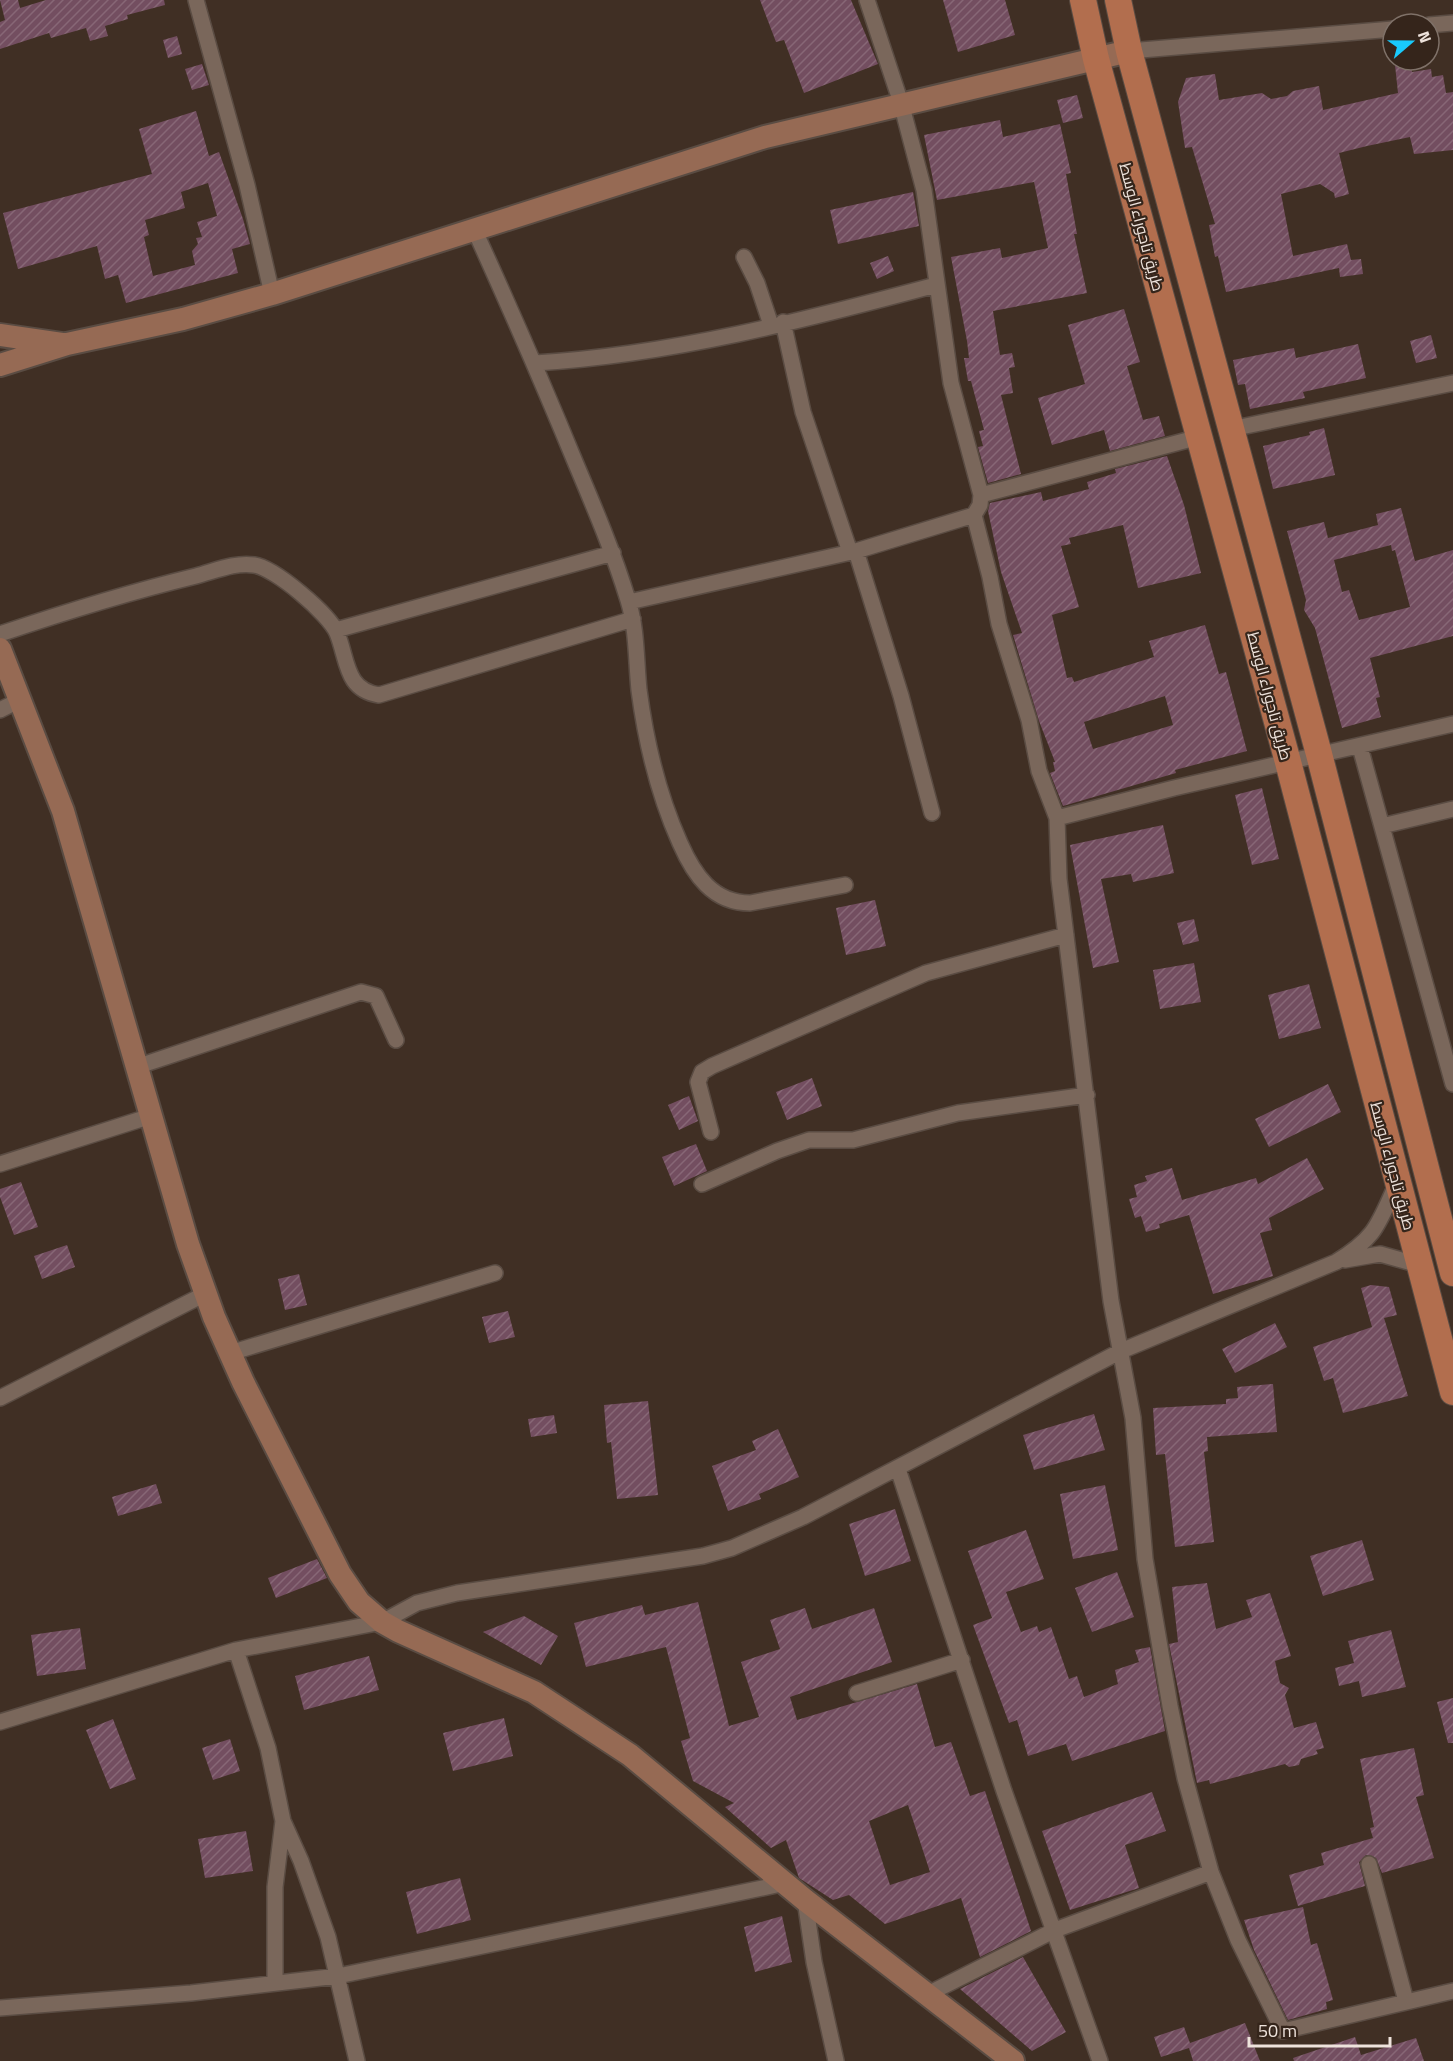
<svg xmlns="http://www.w3.org/2000/svg" width="1453" height="2061" viewBox="0 0 1453 2061" font-family="'Titillium Web',Cairo,sans-serif">
<style>
.building{fill:url(#building-hatch);fill-rule:evenodd}
.lines{fill:none;stroke-linecap:round;stroke-linejoin:round}
.street-casing{stroke:#5a4c43;stroke-width:18}
.secondary-casing{stroke:#5a4c43;stroke-width:26}
.primary-casing{stroke:#5a4c43;stroke-width:28}
.street{stroke:#7a675b;stroke-width:15}
.secondary{stroke:#966a54;stroke-width:22}
.primary{stroke:#b26e4e;stroke-width:26}
.labels{text-anchor:middle;dominant-baseline:central;stroke-width:4.5;stroke-linejoin:round;paint-order:stroke}
.street-label{font-size:16px;fill:#eee3dc;stroke:#35251b}
</style>
<defs>
<pattern id="building-hatch" width="6" height="6" patternUnits="userSpaceOnUse" patternTransform="scale(1.5)"><rect width="6" height="6" fill="#734e60"/><path d="M-1 1l2-2M0 6l6-6M5 7l2-2" fill="none" stroke="#876776"/></pattern>
</defs>
<rect width="100%" height="100%" fill="#402f24"/>
<path class="building" d="M 0,0 L 18,0 L 20,8 L 46,0 L 164,0 L 165,5 L 127,15 L 128,19 L 105,26 L 108,36 L 90,41 L 86,28 L 51,38 L 49,33 L 0,49 L 0,22 L 5,20 Z
M 760,0 L 851,0 L 878,64 L 804,93 L 784,40 L 776,42 Z
M 943,0 L 1005,0 L 1015,35 L 958,52 Z
M 177,36 L 182,54 L 168,58 L 163,40 Z
M 1411,63 L 1412,72 L 1431,69 L 1432,77 L 1443,75 L 1446,93 L 1453,92 L 1453,150 L 1414,154 L 1410,137 L 1367,146 L 1339,153 L 1349,194 L 1335,198 L 1334,193 L 1320,184 L 1281,194 L 1293,256 L 1347,244 L 1351,260 L 1361,259 L 1363,274 L 1340,277 L 1339,268 L 1226,292 L 1218,256 L 1215,257 L 1209,225 L 1215,224 L 1192,147 L 1185,148 L 1178,102 L 1186,78 L 1215,74 L 1219,100 L 1262,93 L 1271,99 L 1287,96 L 1293,91 L 1319,86 L 1323,110 L 1398,93 L 1395,65 Z
M 202,64 L 209,85 L 192,90 L 185,69 Z
M 1077,95 L 1083,118 L 1063,123 L 1057,100 Z
M 196,111 L 209,156 L 219,152 L 243,219 L 250,244 L 232,249 L 238,273 L 126,303 L 118,275 L 105,279 L 97,246 L 18,269 L 3,213 L 152,174 L 139,129 ZM 208,183 L 217,216 L 197,222 L 202,237 L 196,238 L 198,244 L 192,251 L 195,265 L 153,276 L 144,237 L 149,235 L 145,220 L 185,208 L 181,192 Z
M 1000,120 L 1003,137 L 1060,124 L 1071,173 L 1066,174 L 1077,234 L 1074,234 L 1087,293 L 993,311 L 1000,355 L 1012,353 L 1015,367 L 1009,368 L 1013,393 L 1001,395 L 1021,474 L 988,483 L 978,447 L 983,446 L 979,431 L 984,430 L 971,381 L 968,381 L 964,358 L 969,358 L 967,341 L 951,257 L 1000,248 L 1002,258 L 1048,248 L 1034,182 L 937,200 L 924,135 Z
M 913,192 L 919,226 L 838,244 L 830,210 Z
M 888,256 L 894,271 L 877,279 L 870,263 Z
M 1124,309 L 1140,362 L 1127,366 L 1143,420 L 1159,416 L 1165,436 L 1110,451 L 1104,430 L 1052,445 L 1038,398 L 1085,384 L 1068,325 Z
M 1431,335 L 1437,358 L 1416,363 L 1410,341 Z
M 1358,344 L 1366,378 L 1303,392 L 1305,398 L 1250,409 L 1245,384 L 1238,385 L 1233,360 L 1294,348 L 1296,358 Z
M 1324,428 L 1335,475 L 1273,489 L 1263,446 L 1310,435 L 1309,432 Z
M 1167,456 L 1184,505 L 1201,573 L 1138,588 L 1123,525 L 1069,538 L 1071,544 L 1061,546 L 1079,607 L 1052,615 L 1067,678 L 1072,677 L 1074,682 L 1154,657 L 1149,641 L 1205,625 L 1219,674 L 1226,672 L 1247,751 L 1175,770 L 1176,773 L 1063,806 L 1050,773 L 1055,771 L 1053,762 L 1055,762 L 1039,721 L 1013,635 L 1022,633 L 1001,572 L 988,511 L 990,503 L 1041,492 L 1043,501 L 1089,489 L 1087,482 L 1116,473 L 1115,469 ZM 1165,696 L 1173,725 L 1093,749 L 1084,722 Z
M 1401,508 L 1415,561 L 1453,550 L 1453,636 L 1370,658 L 1380,697 L 1376,698 L 1381,717 L 1342,728 L 1315,628 L 1304,610 L 1306,600 L 1287,531 L 1324,522 L 1328,538 L 1378,525 L 1376,514 ZM 1391,545 L 1392,551 L 1395,550 L 1410,607 L 1359,620 L 1349,590 L 1342,592 L 1334,560 Z
M 1262,788 L 1279,859 L 1252,865 L 1235,795 Z
M 1163,825 L 1174,873 L 1133,882 L 1131,874 L 1101,879 L 1119,962 L 1093,968 L 1070,845 Z
M 875,900 L 886,946 L 846,955 L 836,908 Z
M 1194,919 L 1199,941 L 1183,945 L 1177,923 Z
M 1194,963 L 1201,1002 L 1160,1009 L 1153,970 Z
M 1309,984 L 1321,1028 L 1279,1039 L 1268,995 Z
M 812,1078 L 822,1106 L 787,1120 L 776,1092 Z
M 1328,1084 L 1341,1112 L 1269,1147 L 1255,1119 Z
M 689,1096 L 698,1121 L 679,1130 L 668,1105 Z
M 696,1144 L 707,1171 L 674,1186 L 662,1157 Z
M 1307,1158 L 1324,1189 L 1269,1218 L 1272,1230 L 1260,1233 L 1273,1276 L 1213,1294 L 1189,1215 L 1159,1224 L 1160,1228 L 1146,1232 L 1141,1216 L 1135,1218 L 1129,1199 L 1137,1197 L 1134,1185 L 1147,1181 L 1145,1176 L 1172,1168 L 1182,1200 L 1256,1178 L 1258,1184 Z
M 21,1182 L 38,1227 L 14,1235 L 0,1197 L 0,1189 Z
M 67,1245 L 75,1267 L 42,1279 L 34,1256 Z
M 299,1274 L 307,1305 L 285,1310 L 278,1279 Z
M 1371,1285 L 1389,1287 L 1397,1315 L 1384,1318 L 1408,1396 L 1343,1413 L 1333,1378 L 1324,1381 L 1313,1347 L 1372,1327 L 1361,1288 Z
M 508,1311 L 515,1337 L 489,1343 L 482,1317 Z
M 1275,1323 L 1287,1347 L 1235,1373 L 1222,1349 Z
M 1273,1384 L 1277,1432 L 1207,1437 L 1208,1451 L 1204,1452 L 1214,1542 L 1175,1547 L 1165,1454 L 1156,1455 L 1153,1408 L 1226,1404 L 1226,1399 L 1238,1398 L 1237,1387 Z
M 648,1401 L 658,1495 L 617,1499 L 611,1442 L 607,1443 L 604,1405 Z
M 1094,1414 L 1105,1450 L 1034,1470 L 1023,1435 Z
M 554,1415 L 557,1433 L 531,1437 L 528,1419 Z
M 778,1429 L 799,1477 L 759,1494 L 761,1499 L 728,1511 L 712,1466 L 756,1450 L 752,1441 Z
M 156,1484 L 162,1503 L 118,1516 L 112,1497 Z
M 1105,1485 L 1118,1550 L 1073,1559 L 1060,1494 Z
M 895,1509 L 911,1561 L 865,1576 L 849,1524 Z
M 1026,1530 L 1044,1579 L 1006,1592 L 1021,1632 L 1037,1626 L 1039,1632 L 1051,1627 L 1069,1679 L 1077,1676 L 1084,1697 L 1118,1684 L 1115,1670 L 1139,1662 L 1135,1650 L 1150,1647 L 1165,1731 L 1072,1761 L 1066,1744 L 1028,1756 L 1017,1720 L 1009,1723 L 973,1625 L 992,1618 L 968,1551 Z
M 1362,1540 L 1374,1580 L 1323,1596 L 1310,1556 Z
M 317,1559 L 327,1578 L 276,1598 L 268,1578 Z
M 1117,1572 L 1134,1617 L 1092,1632 L 1075,1588 Z
M 1207,1583 L 1216,1629 L 1252,1617 L 1246,1600 L 1270,1593 L 1291,1656 L 1275,1661 L 1280,1683 L 1289,1688 L 1285,1695 L 1294,1728 L 1316,1722 L 1324,1748 L 1316,1750 L 1318,1754 L 1301,1759 L 1299,1765 L 1289,1767 L 1285,1764 L 1210,1784 L 1209,1780 L 1197,1783 L 1169,1644 L 1178,1642 L 1172,1587 Z
M 698,1602 L 729,1726 L 759,1717 L 741,1662 L 780,1649 L 770,1620 L 805,1608 L 812,1629 L 874,1608 L 892,1662 L 790,1697 L 797,1720 L 917,1684 L 935,1747 L 951,1742 L 970,1796 L 985,1791 L 1031,1931 L 980,1957 L 961,1898 L 885,1924 L 849,1895 L 833,1900 L 799,1878 L 786,1840 L 771,1848 L 725,1807 L 734,1803 L 693,1781 L 681,1741 L 690,1738 L 666,1647 L 586,1667 L 574,1623 L 642,1605 L 645,1615 ZM 908,1805 L 930,1872 L 890,1885 L 869,1821 Z
M 524,1616 L 558,1636 L 541,1665 L 483,1632 Z
M 80,1628 L 86,1669 L 37,1676 L 31,1635 Z
M 1391,1630 L 1406,1687 L 1362,1697 L 1359,1681 L 1339,1686 L 1335,1668 L 1354,1663 L 1348,1641 Z
M 369,1656 L 379,1690 L 304,1710 L 295,1676 Z
M 1453,1698 L 1453,1743 L 1448,1743 L 1437,1702 Z
M 504,1718 L 513,1756 L 453,1771 L 443,1733 Z
M 113,1719 L 136,1779 L 110,1789 L 86,1730 Z
M 230,1739 L 240,1771 L 213,1780 L 202,1748 Z
M 1414,1748 L 1424,1795 L 1416,1797 L 1434,1858 L 1382,1873 L 1376,1858 L 1366,1855 L 1359,1862 L 1365,1886 L 1298,1906 L 1289,1875 L 1324,1865 L 1321,1853 L 1373,1838 L 1370,1828 L 1374,1827 L 1360,1759 Z
M 1152,1792 L 1166,1831 L 1125,1845 L 1139,1888 L 1070,1910 L 1042,1831 Z
M 246,1831 L 253,1871 L 205,1878 L 198,1839 Z
M 460,1878 L 471,1920 L 417,1934 L 406,1892 Z
M 1303,1907 L 1311,1945 L 1317,1943 L 1333,2000 L 1326,2002 L 1327,2009 L 1288,2020 L 1254,1950 L 1244,1920 Z
M 782,1916 L 792,1962 L 755,1972 L 744,1927 Z
M 1023,1957 L 1066,2032 L 1032,2051 L 960,1989 Z
M 1245,2023 L 1260,2061 L 1193,2061 L 1189,2048 L 1161,2057 L 1154,2037 L 1184,2027 L 1190,2043 Z
M 1355,2037 L 1361,2055 L 1416,2038 L 1424,2061 L 1294,2061 L 1293,2058 Z"/>
<g class="lines">
<defs>
<path id="street" d="M 196,0 L 247,185 L 272,294
M 1429,25 L 1453,23
M 1129,51 L 1393,29
M 475,231 C 510,308 544,386 576,464 C 595,509 614,554 628,600 C 637,629 636,660 639,690 C 646,743 658,794 680,843 C 694,875 713,903 750,903 L 845,885
M 744,257 L 757,283 L 771,325
M 783,322 L 803,412 L 850,552
M 535,363 C 671,355 805,320 936,285
M 1231,429 L 1453,383
M 981,495 L 1199,437
M 974,515 L 990,577 L 999,624 L 1029,720 L 1039,771 L 1057,818 L 1059,879 L 1111,1301 L 1133,1418 L 1145,1559 L 1170,1706 L 1185,1778 L 1211,1872 L 1238,1940 L 1283,2031 L 1453,1991
M 856,551 L 901,696 L 932,813
M 629,602 L 856,551 L 974,515 L 980,505 L 981,495 L 951,383 L 924,190 L 901,103 L 867,0
M 336,630 L 613,553
M 0,634 C 65,612 130,592 196,576 C 215,571 235,562 254,565 C 275,568 329,614 337,633 C 348,660 345,690 379,695 L 633,619
M 0,710 L 18,701
M 1360,747 L 1453,1084
M 1057,818 L 1174,788 L 1453,724
M 1382,826 L 1453,809
M 136,1067 L 361,992 L 376,996 L 396,1040
M 711,1132 L 698,1082 L 702,1072 L 712,1066 L 926,973 L 1066,935
M 0,1164 L 151,1116
M 702,1184 L 777,1151 L 809,1140 L 853,1140 L 958,1113 L 1087,1095
M 1345,1260 L 1380,1254 L 1419,1265
M 230,1353 L 495,1273
M 0,1398 L 205,1294
M 898,1469 L 1004,1791 L 1100,2061
M 236,1650 L 268,1748 L 283,1821 L 301,1861 L 328,1937 L 357,2061
M 857,1693 L 962,1660
M 0,1722 L 236,1650 L 382,1622 L 417,1603 L 457,1593 L 703,1556 L 732,1548 L 803,1517 L 1121,1351 L 1336,1262 C 1377,1237 1378,1224 1397,1183
M 1369,1864 L 1406,2001
M 805,1900 L 814,1962 L 836,2061
M 275,1982 L 275,1887 L 283,1821
M 928,1994 L 1055,1930 L 1211,1872
M 0,2008 L 191,1993 L 338,1976 L 786,1883"/>
<path id="secondary" d="M 0,335 L 62,344
M 0,365 L 67,344 L 183,319 L 272,294 L 765,137 L 1129,51
M 0,649 L 63,811 L 188,1244 L 214,1317 L 243,1382 L 340,1574 L 359,1602 L 382,1622 L 398,1631 L 534,1692 L 630,1755 L 805,1900 L 1013,2061"/>
<path id="primary" d="M 1083,0 L 1096,59 L 1288,762 L 1453,1392
M 1118,0 L 1129,51 L 1319,754 L 1453,1273"/>
</defs>
<use href="#street" class="street-casing"/>
<use href="#secondary" class="secondary-casing"/>
<use href="#primary" class="primary-casing"/>
<use href="#street" class="street"/>
<use href="#secondary" class="secondary"/>
<use href="#primary" class="primary"/>
</g>
<g class="labels">
<g class="street-label">
<text transform="translate(1142 227) rotate(75)">طريق تاجوراء الوسط</text>
<text transform="translate(1270 696) rotate(75)">طريق تاجوراء الوسط</text>
<text transform="translate(1393 1166) rotate(75)">طريق تاجوراء الوسط</text>
</g>
</g>
<g transform="translate(1411 42) rotate(70)"><circle r="28" fill="#35251b" stroke="#7f7168" stroke-width="1.5"/>
<path d="M0-4.5L10 22L0 15L-10 22Z" fill="#19cafc"/>
<text y="-9" font-size="16" font-weight="bold" text-anchor="middle" fill="#eee3dc">N</text>
</g>
<path d="M1249 2037v9h141v-9" fill="none" stroke="#eee3dc" stroke-width="3"/>
<text x="1258" y="2037" font-size="18" fill="#eee3dc" stroke="#35251b" stroke-width="4.5" paint-order="stroke">50 m</text>
</svg>
